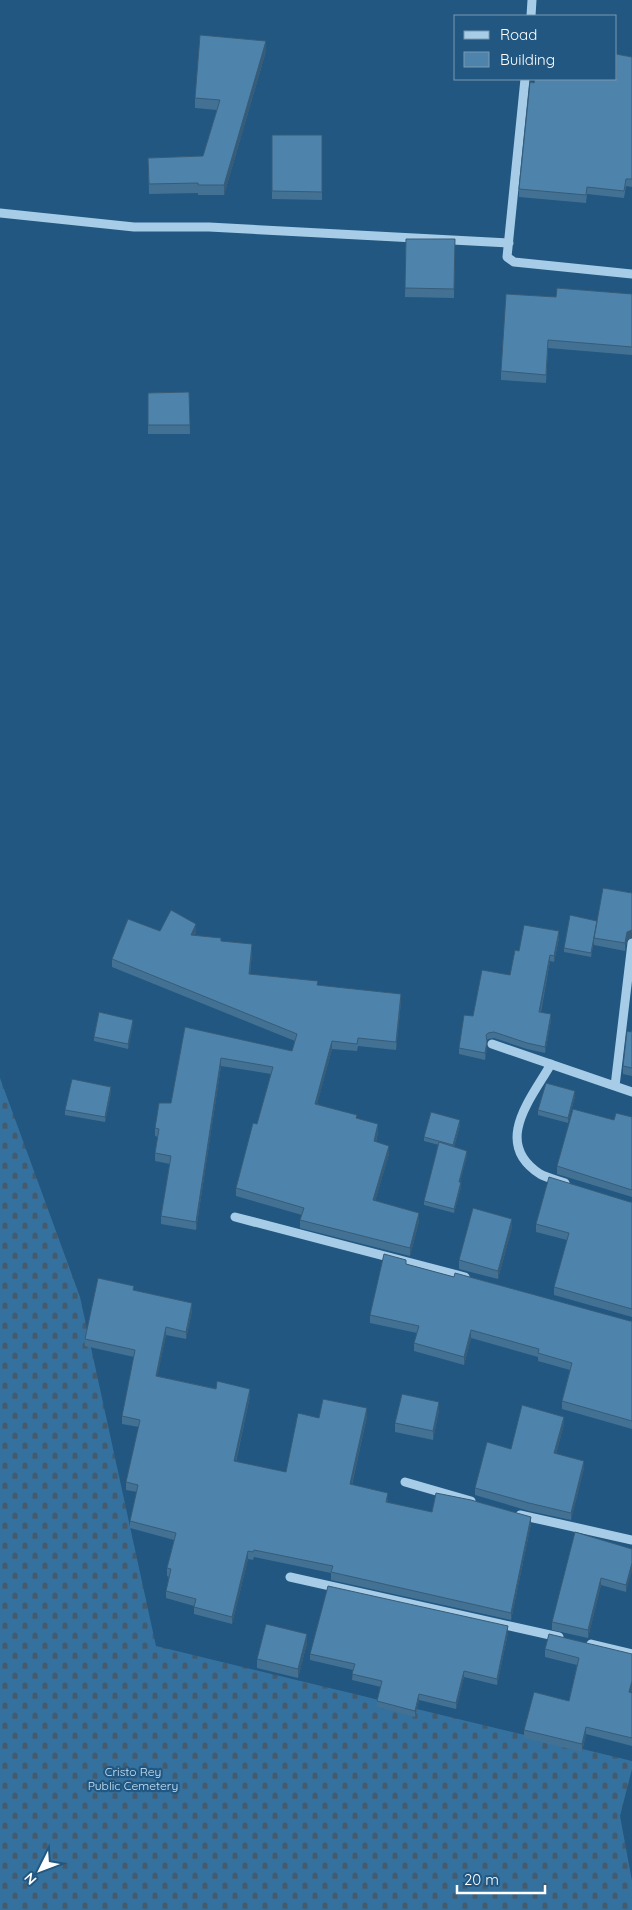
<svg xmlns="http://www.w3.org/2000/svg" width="632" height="1910" viewBox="0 0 632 1910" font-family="Quicksand,sans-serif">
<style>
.cemetery{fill:url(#cemetery-stones)}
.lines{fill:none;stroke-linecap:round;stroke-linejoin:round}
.minor{stroke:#a7cce7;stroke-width:9}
.wall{fill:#437193}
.shaded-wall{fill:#375c78}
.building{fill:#4e83ab;stroke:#375c78}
.labels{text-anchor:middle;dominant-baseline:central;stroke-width:4.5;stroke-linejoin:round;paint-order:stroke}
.park-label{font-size:12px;fill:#cae4f6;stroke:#215780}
</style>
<defs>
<pattern id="cemetery-stones" width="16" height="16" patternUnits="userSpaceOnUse" patternTransform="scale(1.25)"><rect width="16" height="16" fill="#35719e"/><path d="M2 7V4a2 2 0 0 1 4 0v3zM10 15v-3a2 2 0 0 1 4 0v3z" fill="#435b6d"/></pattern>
</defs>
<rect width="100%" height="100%" fill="#215780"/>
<path class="cemetery" d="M 0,1078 L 80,1297 L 156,1646 L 632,1761 L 632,1769 L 620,1816 L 632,1881 L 632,1910 L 0,1910 Z"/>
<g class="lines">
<path class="minor" d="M 531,16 L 532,0
M 525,79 L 507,257 L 514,262 L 632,274
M 0,213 L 134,227 L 209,227 L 509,243
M 492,1044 L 632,1092
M 551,1064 C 531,1099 492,1143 540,1174 C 547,1178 557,1180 565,1183
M 615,1086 L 632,943
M 235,1217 L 465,1277
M 405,1482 L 471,1501
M 520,1515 L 632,1540
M 290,1577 L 559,1637
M 591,1644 L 632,1654"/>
</g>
<path class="wall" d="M 266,51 L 224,195 L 198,195 L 198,193 L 149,194 L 148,158 L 203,156 L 217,110 L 195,108 L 195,98 Z
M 632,57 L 632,187 L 626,186 L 624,198 L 587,194 L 586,203 L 519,197 L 519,189 L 534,83 Z
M 272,135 L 322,135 L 322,200 L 272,199 Z
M 406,239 L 455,239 L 454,298 L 405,297 Z
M 632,294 L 632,355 L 548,348 L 546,383 L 501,380 L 501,371 L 556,297 Z
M 189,392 L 190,434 L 148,434 L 148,393 Z
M 632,893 L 632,937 L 627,940 L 625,951 L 594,945 L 594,940 L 591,957 L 564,952 L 564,948 Z
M 160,931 L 196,932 L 195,935 L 221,941 L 252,952 L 250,974 L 318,985 L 401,1002 L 396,1050 L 358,1046 L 357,1051 L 332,1049 L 317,1104 L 357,1118 L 378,1132 L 376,1142 L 389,1154 L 375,1201 L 419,1221 L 410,1256 L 300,1228 L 300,1220 L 302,1215 L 236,1196 L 236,1188 L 257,1124 L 271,1074 L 221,1066 L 196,1230 L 161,1224 L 161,1216 L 170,1164 L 155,1161 L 155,1153 L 158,1137 L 155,1136 L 155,1128 L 171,1103 L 185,1027 L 292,1051 L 295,1041 L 112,967 L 112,959 Z
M 559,938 L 554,962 L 550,961 L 541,1012 L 551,1020 L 545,1053 L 527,1049 L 494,1038 L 488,1039 L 487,1040 L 487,1048 L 485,1060 L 459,1054 L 459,1048 L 473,1016 L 510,975 L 519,951 Z
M 133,1024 L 128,1049 L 94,1041 L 94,1037 Z
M 632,1030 L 632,1076 L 623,1074 L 623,1066 Z
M 111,1092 L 105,1122 L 65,1115 L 65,1110 Z
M 575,1096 L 568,1123 L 538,1115 L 538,1110 Z
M 632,1117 L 632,1197 L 557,1174 L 557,1166 L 614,1120 Z
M 460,1125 L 454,1147 L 467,1155 L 460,1182 L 461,1187 L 454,1213 L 424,1205 L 424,1201 L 439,1145 L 424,1141 L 424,1137 Z
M 630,1202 L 632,1202 L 632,1317 L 554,1295 L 554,1287 L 567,1240 L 536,1232 L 536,1224 Z
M 512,1227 L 498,1279 L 459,1269 L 459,1260 Z
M 406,1264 L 454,1277 L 630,1321 L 632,1321 L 632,1429 L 562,1409 L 562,1401 L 570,1370 L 538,1361 L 538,1357 L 471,1338 L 464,1365 L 414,1351 L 414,1343 L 417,1333 L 370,1323 L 370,1315 Z
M 134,1290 L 192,1311 L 186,1339 L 166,1335 L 157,1376 L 250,1396 L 236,1462 L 286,1472 L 319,1418 L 367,1416 L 352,1485 L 388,1500 L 387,1502 L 432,1512 L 531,1524 L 511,1620 L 331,1580 L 331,1573 L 254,1557 L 253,1560 L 248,1559 L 232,1624 L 194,1614 L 194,1606 L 166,1598 L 166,1591 L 169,1577 L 167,1576 L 167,1568 L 174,1540 L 130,1528 L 130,1521 L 137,1492 L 126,1490 L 126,1482 L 139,1427 L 122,1424 L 122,1416 L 134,1357 L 85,1346 L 85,1339 Z
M 439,1410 L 433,1440 L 395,1432 L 395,1423 Z
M 564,1424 L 556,1454 L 584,1468 L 571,1520 L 529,1511 L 475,1495 L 475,1488 L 511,1449 Z
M 632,1549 L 626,1592 L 601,1585 L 588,1638 L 552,1630 L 552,1622 Z
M 508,1633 L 497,1685 L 464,1677 L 456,1709 L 419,1700 L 415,1717 L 377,1707 L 377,1701 L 381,1687 L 352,1680 L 353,1670 L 310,1660 L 310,1654 Z
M 307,1643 L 298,1678 L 257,1668 L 257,1659 Z
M 545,1649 L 632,1654 L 632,1689 L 631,1693 L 632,1693 L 632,1746 L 586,1734 L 582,1752 L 524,1738 L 524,1730 L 569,1701 L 577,1665 L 545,1657 Z"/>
<path class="shaded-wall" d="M 266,41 L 266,51 L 224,195 L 224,185 Z
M 597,921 L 594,940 L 591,957 L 591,953 Z
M 196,924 L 196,932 L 191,942 L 191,935 Z
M 632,930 L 632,937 L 627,940 L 625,951 L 625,943 L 627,932 Z
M 559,931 L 559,938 L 554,962 L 554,956 Z
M 252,944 L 252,952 L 249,981 L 249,974 Z
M 550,955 L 550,961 L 539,1018 L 539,1012 Z
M 401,994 L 401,1002 L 396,1050 L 396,1042 Z
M 551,1014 L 551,1020 L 545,1053 L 545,1047 Z
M 133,1020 L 133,1024 L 128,1049 L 128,1044 Z
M 332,1041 L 332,1049 L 315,1112 L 315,1104 Z
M 487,1042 L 487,1048 L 485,1060 L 485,1053 Z
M 221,1058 L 221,1066 L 196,1230 L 196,1222 Z
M 111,1087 L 111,1092 L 105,1122 L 105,1117 Z
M 575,1091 L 575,1096 L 568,1123 L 568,1118 Z
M 460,1120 L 460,1125 L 453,1149 L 453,1145 Z
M 378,1124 L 378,1132 L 374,1149 L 374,1141 Z
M 389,1146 L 389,1154 L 373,1208 L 373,1200 Z
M 467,1151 L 467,1155 L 459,1186 L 459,1182 Z
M 461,1182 L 461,1187 L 454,1213 L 454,1209 Z
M 419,1213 L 419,1221 L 410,1256 L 410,1248 Z
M 512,1219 L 512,1227 L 498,1279 L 498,1271 Z
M 192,1303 L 192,1311 L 186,1339 L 186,1332 Z
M 166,1327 L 166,1335 L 156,1384 L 156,1376 Z
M 471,1330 L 471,1338 L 464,1365 L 464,1357 Z
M 250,1389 L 250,1396 L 234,1469 L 234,1461 Z
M 439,1402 L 439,1410 L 433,1440 L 433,1431 Z
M 367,1408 L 367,1416 L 350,1492 L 350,1484 Z
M 564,1417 L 564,1424 L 554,1461 L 554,1453 Z
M 584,1461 L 584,1468 L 571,1520 L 571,1513 Z
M 531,1517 L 531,1524 L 511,1620 L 511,1613 Z
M 248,1551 L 248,1559 L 232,1624 L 232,1617 Z
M 632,1563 L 632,1571 L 626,1592 L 626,1585 Z
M 601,1578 L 601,1585 L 588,1638 L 588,1630 Z
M 508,1626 L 508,1633 L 497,1685 L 497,1679 Z
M 307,1634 L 307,1643 L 298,1678 L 298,1669 Z
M 464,1671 L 464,1677 L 456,1709 L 456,1703 Z
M 632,1681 L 632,1689 L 629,1700 L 629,1692 Z
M 419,1694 L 419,1700 L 415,1717 L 415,1711 Z
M 586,1727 L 586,1734 L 582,1752 L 582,1744 Z"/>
<path class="building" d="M 200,35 L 266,41 L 224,185 L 198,185 L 198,183 L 149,184 L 148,158 L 203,156 L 220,100 L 195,98 Z
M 616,54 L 632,57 L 632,179 L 626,179 L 624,191 L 587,187 L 586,195 L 519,189 L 530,82 L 534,83 L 535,79 L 616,79 Z
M 272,135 L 322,135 L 322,192 L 272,191 Z
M 406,239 L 455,239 L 454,289 L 405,288 Z
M 557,288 L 632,294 L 632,347 L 548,340 L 546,375 L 501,371 L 506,294 L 556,297 Z
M 189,392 L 190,425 L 148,425 L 148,393 Z
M 603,888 L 632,893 L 632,930 L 627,932 L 625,943 L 594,938 Z
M 171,910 L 196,924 L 191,935 L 221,938 L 221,941 L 252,944 L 249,974 L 318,981 L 317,985 L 401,994 L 396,1042 L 358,1038 L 357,1044 L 332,1041 L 315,1104 L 357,1115 L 356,1118 L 378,1124 L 374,1141 L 389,1146 L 373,1200 L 419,1213 L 410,1248 L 300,1220 L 304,1208 L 236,1188 L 253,1123 L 257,1124 L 273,1067 L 221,1058 L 196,1222 L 161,1216 L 171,1156 L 155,1153 L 159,1129 L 155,1128 L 159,1103 L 171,1103 L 185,1027 L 292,1051 L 297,1034 L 112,959 L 128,919 L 160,931 Z
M 570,915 L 597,921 L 591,953 L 564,948 Z
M 524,925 L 559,931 L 554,956 L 550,955 L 539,1012 L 551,1014 L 545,1047 L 527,1043 L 494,1032 L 488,1033 L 486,1035 L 487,1042 L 485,1053 L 459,1048 L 464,1015 L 473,1016 L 482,970 L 510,975 L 515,950 L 519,951 Z
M 99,1012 L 133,1020 L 128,1044 L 94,1037 Z
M 632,1030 L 632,1068 L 623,1066 L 627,1031 L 631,1032 Z
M 72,1079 L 111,1087 L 105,1117 L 65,1110 Z
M 546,1083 L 575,1091 L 568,1118 L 538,1110 Z
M 573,1109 L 614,1120 L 616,1113 L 632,1117 L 632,1190 L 557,1166 Z
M 431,1112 L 460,1120 L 453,1145 L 424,1137 Z
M 439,1142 L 467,1151 L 459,1182 L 461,1182 L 454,1209 L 424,1201 Z
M 549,1177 L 630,1202 L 632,1202 L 632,1309 L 554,1287 L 569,1233 L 536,1224 Z
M 473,1208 L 512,1219 L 498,1271 L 459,1260 Z
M 384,1254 L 406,1260 L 406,1264 L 454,1277 L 455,1273 L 630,1321 L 632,1321 L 632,1421 L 562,1401 L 572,1363 L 538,1353 L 539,1349 L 471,1330 L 464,1357 L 414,1343 L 419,1326 L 370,1315 Z
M 98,1278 L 134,1286 L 133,1290 L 192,1303 L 186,1332 L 166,1327 L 156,1376 L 216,1389 L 217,1381 L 250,1389 L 234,1461 L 286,1472 L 298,1413 L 319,1418 L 323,1399 L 367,1408 L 350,1484 L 388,1493 L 386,1502 L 432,1512 L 436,1493 L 471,1500 L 531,1517 L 511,1613 L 331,1572 L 333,1566 L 254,1550 L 253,1552 L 248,1551 L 232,1617 L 194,1607 L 196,1599 L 166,1591 L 171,1569 L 167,1568 L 176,1533 L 130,1521 L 138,1485 L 126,1482 L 140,1420 L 122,1416 L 135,1350 L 85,1339 Z
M 402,1394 L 439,1402 L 433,1431 L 395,1423 Z
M 522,1405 L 564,1417 L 554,1453 L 584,1461 L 571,1513 L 529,1503 L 475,1488 L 487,1442 L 511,1449 Z
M 575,1532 L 632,1549 L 632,1563 L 626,1585 L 601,1578 L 588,1630 L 552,1622 Z
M 328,1586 L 508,1626 L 497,1679 L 464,1671 L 456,1703 L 419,1694 L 415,1711 L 377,1701 L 382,1681 L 352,1674 L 355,1664 L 310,1654 Z
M 266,1624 L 307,1634 L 298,1669 L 257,1659 Z
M 549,1634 L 632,1654 L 632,1681 L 629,1692 L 632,1693 L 632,1738 L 586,1727 L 582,1744 L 524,1730 L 534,1692 L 569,1701 L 579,1658 L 545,1649 Z"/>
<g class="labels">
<g class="park-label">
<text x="133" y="1771">Cristo Rey<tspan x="133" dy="14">Public Cemetery</tspan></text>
</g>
</g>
<rect x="454" y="15" width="162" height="65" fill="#215780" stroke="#7a9ab3"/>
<rect x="464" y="31" width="25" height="8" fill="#a7cce7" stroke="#7a9ab3"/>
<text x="500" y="40" font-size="15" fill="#ffffff">Road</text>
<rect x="464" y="52" width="25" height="15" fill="#4e83ab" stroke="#7a9ab3"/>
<text x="500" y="65" font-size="15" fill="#ffffff">Building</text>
<g transform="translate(40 1870) rotate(228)" stroke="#215780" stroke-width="4" paint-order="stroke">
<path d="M0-4L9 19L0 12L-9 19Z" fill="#ffffff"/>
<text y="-8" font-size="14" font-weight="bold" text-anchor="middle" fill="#ffffff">N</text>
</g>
<path d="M457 1885v8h88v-8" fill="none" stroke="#ffffff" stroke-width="2.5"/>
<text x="464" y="1885" font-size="15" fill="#ffffff" stroke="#215780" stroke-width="4" paint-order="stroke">20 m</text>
</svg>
